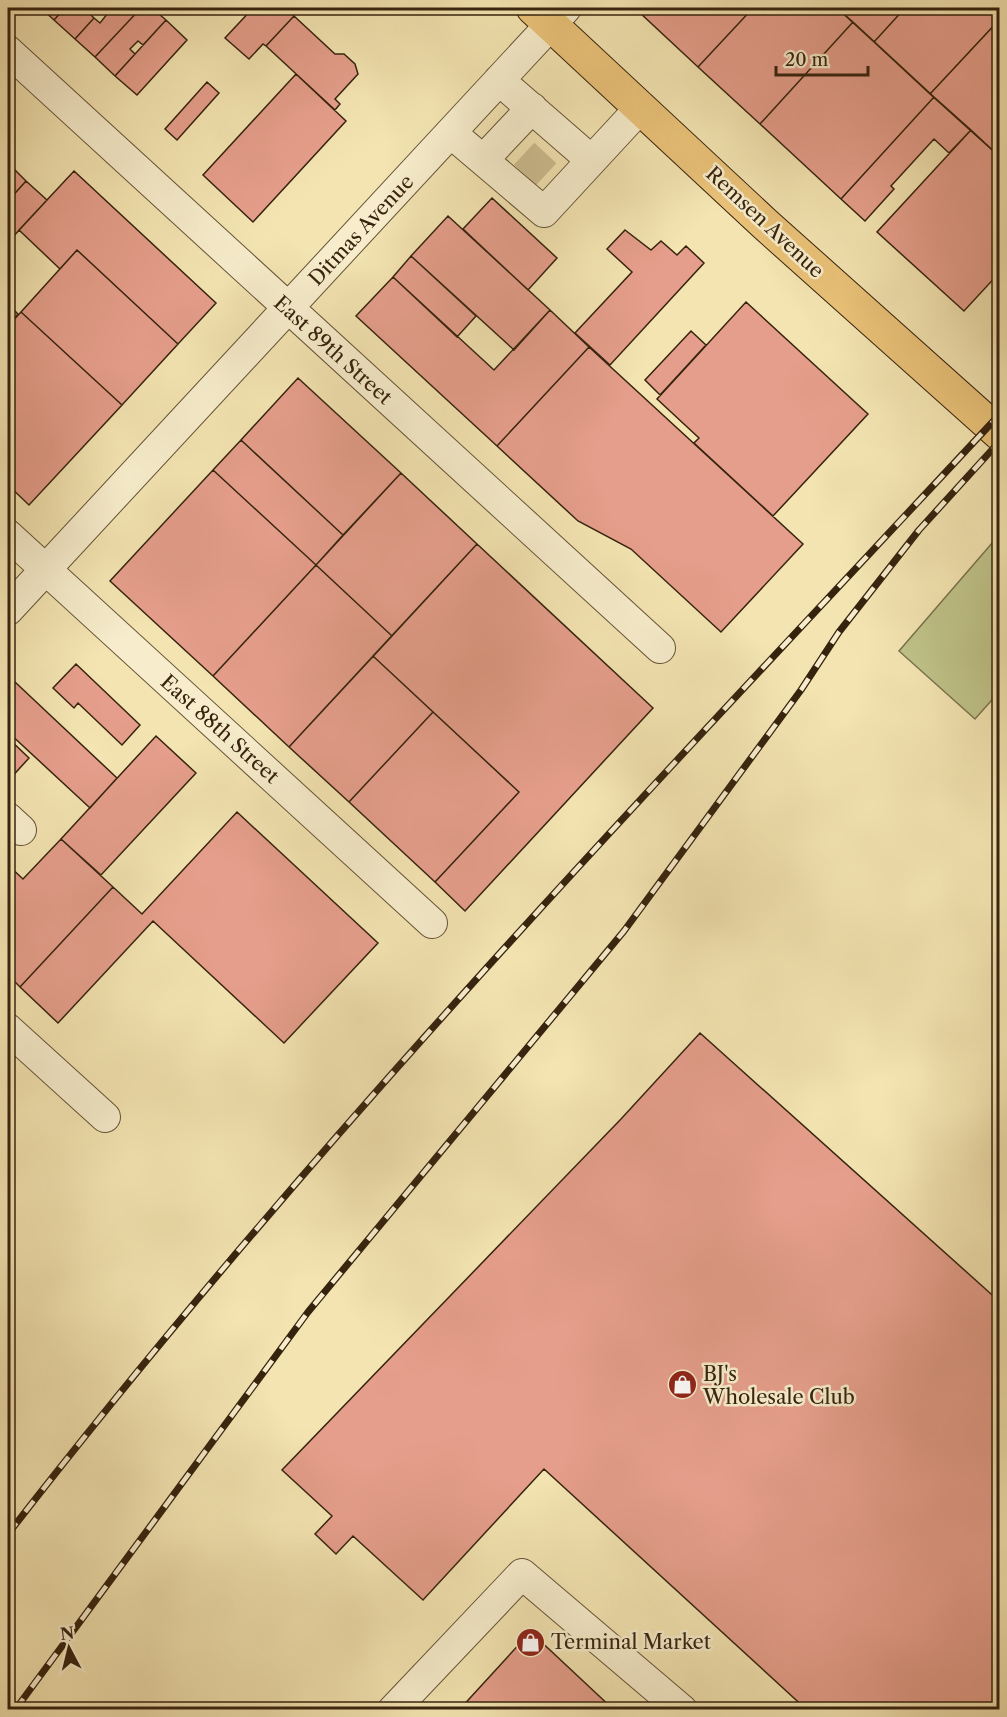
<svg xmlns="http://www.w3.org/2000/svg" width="1007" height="1717" viewBox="0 0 1007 1717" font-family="'Libre Caslon Text',serif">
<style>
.green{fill:#bfc389;stroke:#7a734c;stroke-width:1.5}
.building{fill:#e59e8b;stroke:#36230e;stroke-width:1.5}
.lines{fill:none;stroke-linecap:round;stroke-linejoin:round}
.minor-tunnel{stroke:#cdbd90;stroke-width:30;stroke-dasharray:30 15;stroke-linecap:butt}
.minor-casing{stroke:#655337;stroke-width:32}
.major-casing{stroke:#36230e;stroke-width:35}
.minor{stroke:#f7edcc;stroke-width:30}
.major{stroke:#eac278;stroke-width:33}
.rail-casing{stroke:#36230e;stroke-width:7}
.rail{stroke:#f7edcc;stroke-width:4.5;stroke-dasharray:14;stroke-linecap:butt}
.labels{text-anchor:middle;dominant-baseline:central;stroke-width:5;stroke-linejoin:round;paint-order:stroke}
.street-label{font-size:20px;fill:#36230e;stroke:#f7edcc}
.poi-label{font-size:20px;fill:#36230e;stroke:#f7edcc;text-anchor:start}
</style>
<rect width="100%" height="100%" fill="#f3e4b1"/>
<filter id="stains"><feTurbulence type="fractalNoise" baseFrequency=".00333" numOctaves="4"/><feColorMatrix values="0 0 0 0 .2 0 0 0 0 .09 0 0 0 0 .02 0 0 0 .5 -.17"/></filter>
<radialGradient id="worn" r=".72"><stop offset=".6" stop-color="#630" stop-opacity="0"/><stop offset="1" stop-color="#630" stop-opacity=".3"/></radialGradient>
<path class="green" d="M 999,535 L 999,692 L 975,719 L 899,651 Z"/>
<path class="building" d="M 41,8 L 65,8 L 54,20 Z
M 65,8 L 93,8 L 88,12 L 94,18 L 75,39 L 54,20 Z
M 141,8 L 95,57 L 75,39 L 94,18 L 100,23 L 108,13 L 104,8 Z
M 141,8 L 152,8 L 166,20 L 143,45 L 138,41 L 130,49 L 135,54 L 115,76 L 95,57 Z
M 253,8 L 298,8 L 292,14 L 294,16 L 266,46 L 263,44 L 249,59 L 225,38 Z
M 642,8 L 753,8 L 698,67 L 638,11 Z
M 753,8 L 837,8 L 853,22 L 760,124 L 698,67 Z
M 837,8 L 905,8 L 874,42 Z
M 905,8 L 1000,8 L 1000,19 L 930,94 L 874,42 Z
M 294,16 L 335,54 L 344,54 L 355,64 L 358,74 L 335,99 L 340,104 L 335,110 L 266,46 Z
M 1000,19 L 1000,157 L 930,94 Z
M 166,20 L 187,40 L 137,95 L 115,76 Z
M 853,22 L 934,97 L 841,199 L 760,124 Z
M 296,74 L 346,121 L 253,222 L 203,175 Z
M 207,82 L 219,93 L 177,140 L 165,129 Z
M 934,97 L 971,130 L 949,153 L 934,139 L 891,186 L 894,189 L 865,221 L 841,199 Z
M 971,130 L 1000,157 L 1000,272 L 964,311 L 877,232 Z
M 8,163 L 26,181 L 8,201 Z
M 74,171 L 216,303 L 178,344 L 77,250 L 60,269 L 19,230 Z
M 26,181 L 47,200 L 10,240 L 8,237 L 8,201 Z
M 492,198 L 557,258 L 528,290 L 463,229 Z
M 448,216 L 550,310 L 514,350 L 411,256 Z
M 625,230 L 651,250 L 661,241 L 677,255 L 686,246 L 704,263 L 610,365 L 575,333 L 632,272 L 607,249 Z
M 77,250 L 178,344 L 122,405 L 21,312 Z
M 411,256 L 476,316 L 457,337 L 393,277 Z
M 393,277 L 494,370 L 550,310 L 589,347 L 497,446 L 356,316 Z
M 746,302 L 868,414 L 773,516 L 694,443 L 699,438 L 657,399 Z
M 8,304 L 18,314 L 8,326 Z
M 21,312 L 122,405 L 29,505 L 8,485 L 8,326 Z
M 691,331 L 706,345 L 660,395 L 645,380 Z
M 589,347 L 803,544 L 721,632 L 631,549 L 578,521 L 497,446 Z
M 298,378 L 401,473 L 343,535 L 241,440 Z
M 241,440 L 343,535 L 316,565 L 213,470 Z
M 213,470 L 316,565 L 213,676 L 110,581 Z
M 401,473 L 477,544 L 392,636 L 316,565 Z
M 477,544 L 653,708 L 465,911 L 435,882 L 519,792 L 373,656 Z
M 316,565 L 392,636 L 289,747 L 213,676 Z
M 373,656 L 433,712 L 349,802 L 289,747 Z
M 76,664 L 140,725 L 122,745 L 78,703 L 74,708 L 53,688 Z
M 15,682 L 117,778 L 90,808 L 8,732 L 8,690 Z
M 433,712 L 519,792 L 435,882 L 349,802 Z
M 156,736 L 196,773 L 101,875 L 61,839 Z
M 8,738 L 29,758 L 8,781 Z
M 237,812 L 378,943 L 284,1043 L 153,921 L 58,1023 L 20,987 L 113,887 L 142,914 Z
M 61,839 L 113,887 L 20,987 L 8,975 L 8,865 L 23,879 Z
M 700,1033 L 1000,1302 L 1000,1710 L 807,1710 L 544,1469 L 423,1600 L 353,1536 L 336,1554 L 315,1534 L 332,1516 L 282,1470 L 621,1119 Z
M 530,1636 L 536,1637 L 614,1710 L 459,1710 L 524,1639 Z"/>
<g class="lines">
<path class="minor-tunnel" d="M 525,175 L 549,149"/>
<defs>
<path id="minor" d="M 8,51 L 660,648
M 499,80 L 591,160
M 451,133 L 544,212 L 641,107
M 483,160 L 532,108
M 8,535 L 432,923
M 8,610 L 566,8
M 8,818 L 21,830
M 8,1029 L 105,1117
M 393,1710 L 522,1574 L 682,1710"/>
<path id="major" d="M 533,8 L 765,224 L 1000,434"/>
</defs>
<use href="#minor" class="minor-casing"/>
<use href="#major" class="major-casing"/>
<use href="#minor" class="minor"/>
<use href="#major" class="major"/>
<defs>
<path id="rail" d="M 8,1534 C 313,1140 660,779 1000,414
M 15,1710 L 308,1312 L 624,931 L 801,690 L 839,632 L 919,530 L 1000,441"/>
</defs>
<use href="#rail" class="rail-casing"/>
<use href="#rail" class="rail"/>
</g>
<defs>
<symbol id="shop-disc" viewBox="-11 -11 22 22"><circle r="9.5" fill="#8f2418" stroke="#f7edcc"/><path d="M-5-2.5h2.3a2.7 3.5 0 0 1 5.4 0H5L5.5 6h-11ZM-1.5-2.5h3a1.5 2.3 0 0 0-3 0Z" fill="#fff"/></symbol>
</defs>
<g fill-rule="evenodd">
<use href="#shop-disc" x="666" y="1368" width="33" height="33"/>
<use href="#shop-disc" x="514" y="1626" width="33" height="33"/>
</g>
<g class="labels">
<g class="street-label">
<text transform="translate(765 222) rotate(43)">Remsen Avenue</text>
<text transform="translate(361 230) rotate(-47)">Ditmas Avenue</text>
<text transform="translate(333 350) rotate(42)">East 89th Street</text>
<text transform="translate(220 729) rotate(42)">East 88th Street</text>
</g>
<g class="poi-label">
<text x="703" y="1374">BJ's<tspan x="703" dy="23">Wholesale Club</tspan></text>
<text x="551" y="1642">Terminal Market</text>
</g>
</g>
<rect width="1007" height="1717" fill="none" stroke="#f3e4b1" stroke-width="30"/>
<rect x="9" y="9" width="989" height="1699" fill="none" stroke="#36230e" stroke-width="3"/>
<rect x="15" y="15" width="977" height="1687" fill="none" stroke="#36230e" stroke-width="1.5"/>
<g transform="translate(69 1648) rotate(353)" stroke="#f7edcc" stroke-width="4.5" paint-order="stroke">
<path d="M0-4.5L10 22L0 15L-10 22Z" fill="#36230e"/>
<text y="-9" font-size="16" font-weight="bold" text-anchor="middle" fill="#36230e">N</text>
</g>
<path d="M776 66v9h92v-9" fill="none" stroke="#36230e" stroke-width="3"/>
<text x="785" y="66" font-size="18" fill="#36230e" stroke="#f7edcc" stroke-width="4.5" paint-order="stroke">20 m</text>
<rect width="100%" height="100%" filter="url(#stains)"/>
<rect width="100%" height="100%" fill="url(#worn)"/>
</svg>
